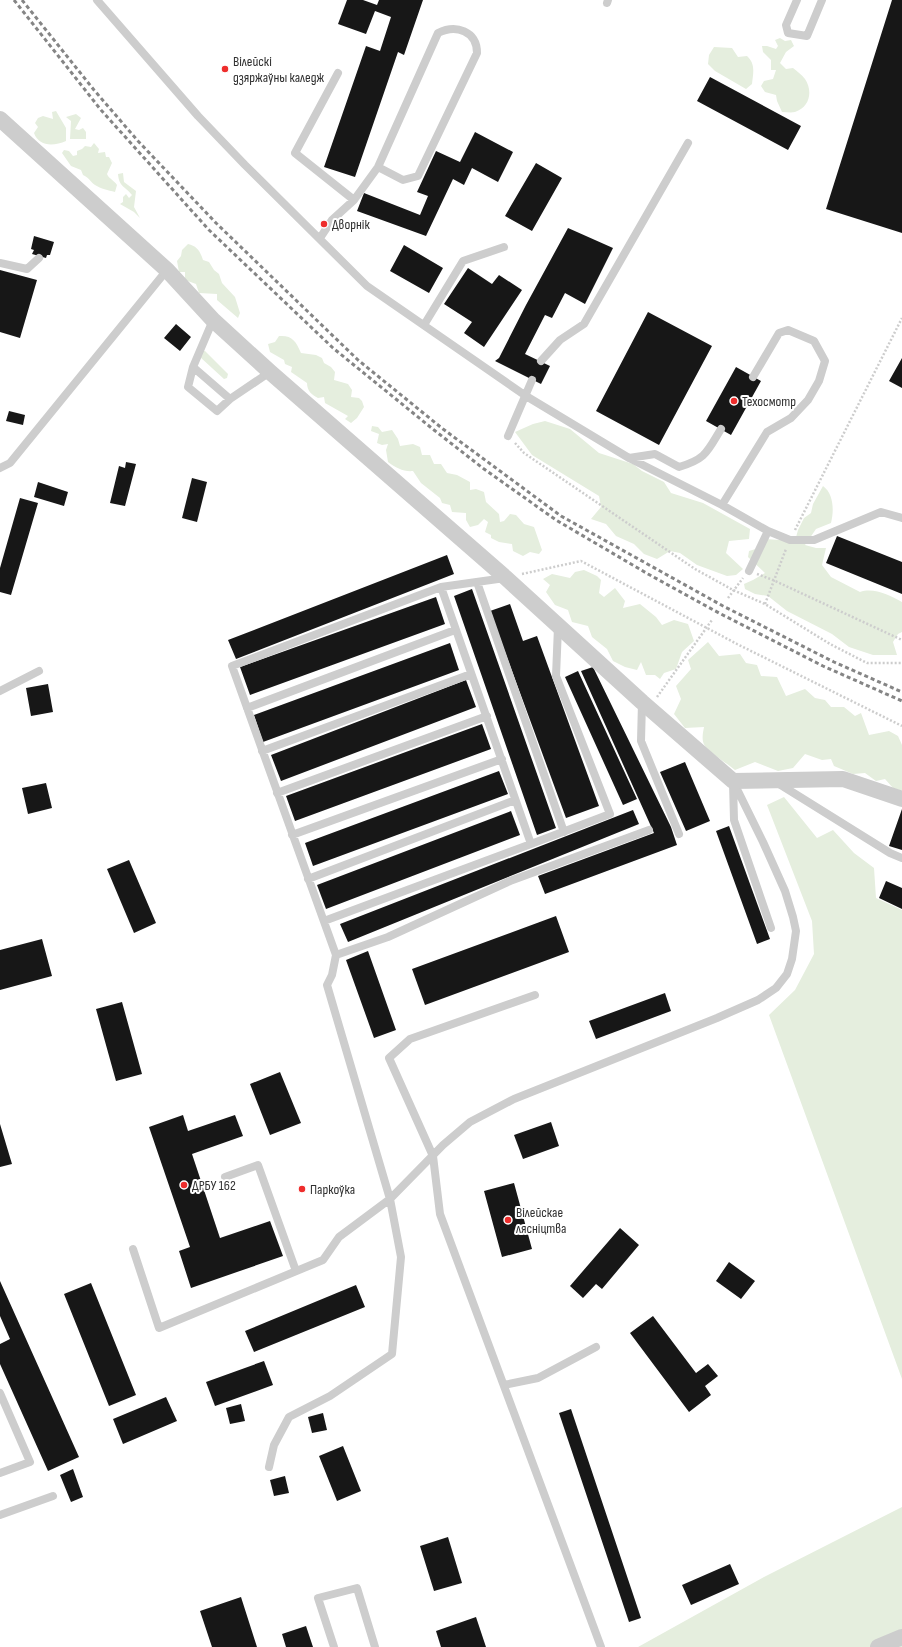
<svg xmlns="http://www.w3.org/2000/svg" width="902" height="1647" viewBox="0 0 902 1647" font-family="'Sofia Sans Condensed',sans-serif">
<style>
.green{fill:#e5eede}
.building{fill:#171717}
.lines{fill:none;stroke-linecap:round;stroke-linejoin:round}
.path{stroke:#cdcdcd;stroke-width:2.5;stroke-dasharray:2 2;stroke-linecap:butt}
.lane{stroke:#cdcdcd;stroke-width:8}
.street{stroke:#cdcdcd;stroke-width:16}
.rail{stroke:#858585;stroke-width:3;stroke-dasharray:4 3;stroke-linecap:butt}
.poi-dot{fill:#ee2d2c;stroke:#fff;stroke-width:1.5}
.labels{text-anchor:middle;dominant-baseline:central;stroke-width:4;stroke-linejoin:round;paint-order:stroke}
.poi-label{font-size:14px;fill:#303030;stroke:#fff;text-anchor:start}
</style>
<rect width="100%" height="100%" fill="#fff"/>
<path class="green" d="M 780,38 L 785,41 L 791,40 L 794,46 L 786,52 L 780,63 L 786,69 L 793,68 C 797,71 802,75 805,79 C 813,91 810,107 795,112 C 791,113 786,112 782,112 L 777,101 L 776,95 L 765,92 L 761,86 L 764,81 L 773,79 L 776,70 L 771,70 L 771,60 L 763,52 L 762,46 L 767,46 L 776,49 L 778,46 L 775,40 Z
M 714,47 L 732,48 L 738,57 L 747,56 C 756,64 753,74 752,84 L 746,89 L 715,71 L 708,64 L 709,55 Z
M 56,111 L 66,128 L 66,141 C 54,146 39,147 34,133 L 38,127 L 35,123 L 38,118 L 43,116 L 53,119 L 52,112 Z
M 76,114 L 81,118 L 75,129 L 79,130 L 83,128 L 86,132 L 86,139 L 70,139 L 71,121 L 66,117 Z
M 94,143 L 99,149 L 98,153 L 105,152 L 106,157 L 109,157 L 112,163 L 107,174 C 109,179 114,180 117,185 L 115,192 C 108,190 101,189 95,185 C 90,182 90,178 83,175 L 81,170 L 71,166 L 62,153 L 64,150 L 69,151 L 73,156 L 77,155 L 77,151 L 82,149 L 85,146 L 91,147 Z
M 123,173 L 124,182 L 136,191 L 134,207 L 140,218 L 134,212 L 120,204 L 123,202 L 123,197 L 126,194 L 129,198 L 132,195 C 125,186 119,187 118,174 Z
M 188,244 C 197,246 200,251 203,260 L 209,262 L 214,270 L 219,274 L 222,283 L 235,297 L 240,313 L 238,318 L 217,300 L 217,294 L 199,293 L 196,284 L 185,280 L 185,272 L 179,272 L 177,261 L 181,256 L 182,250 Z
M 279,336 C 292,335 296,341 301,353 L 316,355 L 322,358 L 324,363 L 331,367 L 335,372 L 334,380 L 348,384 L 352,390 L 351,397 L 359,398 L 362,401 L 364,407 L 357,418 L 351,423 L 345,419 L 348,416 L 325,403 L 324,397 L 318,398 C 312,395 307,391 307,383 L 291,372 L 292,367 L 285,364 L 284,360 L 270,352 L 268,344 L 275,342 Z
M 202,351 L 205,351 L 228,374 L 227,378 L 224,379 L 200,357 Z
M 545,421 L 570,429 L 599,453 L 633,464 L 642,471 L 664,482 L 671,493 L 703,503 L 750,529 L 749,539 L 729,541 L 726,553 L 743,569 L 736,575 L 727,576 L 697,565 L 680,553 L 670,551 L 657,559 L 644,554 L 634,544 L 616,536 L 606,524 L 591,519 L 601,507 L 599,496 L 532,455 L 515,432 L 533,424 Z
M 372,426 L 378,427 L 382,432 L 392,430 L 398,439 L 400,446 L 413,444 L 420,447 L 422,455 L 430,455 L 434,464 L 441,464 L 447,473 L 457,475 L 470,482 L 470,490 L 476,489 L 484,492 L 486,502 L 499,514 L 500,522 L 504,521 L 510,514 L 516,515 L 524,524 L 534,527 L 542,550 L 539,554 L 530,552 L 523,556 L 513,551 L 512,544 L 499,542 L 491,538 L 491,535 L 485,532 L 488,522 L 484,519 L 478,525 L 470,527 L 466,520 L 466,513 L 452,512 L 450,505 L 442,503 L 440,498 L 421,483 L 413,471 C 404,472 396,468 388,462 L 386,450 L 388,444 L 382,445 L 377,443 L 379,434 L 371,431 Z
M 823,486 C 834,494 834,511 831,523 L 816,529 L 805,545 L 816,548 L 826,548 L 822,565 L 831,577 L 860,592 C 873,587 890,595 902,602 L 902,632 L 898,634 L 893,642 L 897,655 L 873,655 L 849,647 L 832,634 L 787,611 L 768,596 L 755,594 L 745,589 L 744,584 L 753,580 L 765,573 L 748,557 L 749,551 L 759,548 L 765,539 L 795,541 L 798,530 L 804,518 L 811,513 L 813,504 Z
M 584,570 L 597,576 L 601,580 L 599,593 L 604,597 L 615,588 L 625,601 L 623,608 L 640,604 L 656,617 L 662,625 L 674,620 L 688,624 L 694,641 L 682,652 L 676,669 L 664,673 L 660,679 L 655,675 L 646,675 L 641,662 L 637,670 L 625,667 L 613,661 L 607,649 L 592,637 L 588,626 L 572,622 L 568,610 L 555,605 L 546,592 L 550,585 L 543,579 L 552,574 L 570,578 L 575,572 Z
M 708,642 L 719,656 L 740,654 L 746,663 L 757,665 L 761,676 L 777,677 L 786,696 L 805,689 L 815,698 L 825,700 L 831,707 L 844,707 L 855,716 L 861,713 L 869,735 L 889,731 L 898,736 L 902,745 L 902,791 L 893,788 L 885,779 L 876,781 L 865,773 L 853,774 L 834,766 L 831,759 L 822,760 L 805,754 L 793,768 L 778,771 L 755,762 L 735,770 C 729,765 709,752 705,746 C 701,740 703,733 704,727 L 685,728 L 674,714 L 681,699 L 676,686 L 691,669 L 688,660 Z
M 784,797 L 817,838 L 833,830 L 854,853 L 874,868 L 876,898 L 902,910 L 902,1379 L 769,1015 L 795,990 L 814,954 L 812,921 L 767,805 Z
M 902,1507 L 902,1647 L 638,1647 L 764,1577 Z"/>
<path class="building" d="M 347,0 L 363,0 L 377,5 L 379,0 L 423,0 L 404,55 L 398,52 L 355,177 L 324,167 L 366,46 L 380,51 L 391,17 L 375,11 L 366,34 L 338,24 Z
M 892,0 L 902,0 L 902,233 L 826,209 Z
M 710,77 L 801,126 L 788,150 L 697,101 Z
M 475,132 L 513,152 L 498,182 L 472,168 L 464,185 L 453,179 L 426,236 L 357,211 L 364,193 L 420,215 L 428,196 L 417,192 L 436,151 L 460,162 Z
M 536,163 L 562,178 L 532,231 L 505,216 Z
M 568,228 L 613,248 L 585,304 L 565,293 L 552,318 L 545,315 L 525,354 L 550,366 L 541,384 L 495,361 L 499,358 L 526,305 Z
M 34,236 L 54,242 L 50,255 L 47,255 L 46,258 L 32,254 L 34,250 L 31,249 Z
M 404,245 L 443,268 L 429,293 L 390,271 Z
M 468,268 L 492,284 L 499,275 L 522,290 L 484,347 L 464,333 L 472,322 L 444,304 Z
M 0,270 L 37,280 L 20,338 L 0,332 Z
M 648,312 L 712,346 L 659,445 L 596,411 Z
M 176,324 L 191,337 L 180,351 L 164,338 Z
M 902,358 L 902,388 L 889,381 Z
M 736,367 L 761,381 L 731,435 L 706,421 Z
M 9,411 L 25,415 L 23,425 L 6,421 Z
M 126,462 L 136,464 L 125,506 L 110,503 L 119,466 L 125,468 Z
M 192,478 L 207,482 L 197,522 L 182,518 Z
M 38,482 L 68,492 L 64,506 L 34,497 Z
M 20,498 L 38,503 L 11,595 L 0,592 L 0,568 Z
M 837,536 L 902,562 L 902,594 L 826,563 Z
M 447,555 L 454,574 L 236,659 L 228,640 Z
M 472,589 L 556,828 L 537,835 L 454,596 Z
M 436,597 L 445,624 L 250,695 L 240,667 Z
M 510,604 L 523,641 L 537,636 L 599,806 L 566,818 L 490,611 Z
M 450,643 L 459,670 L 263,742 L 254,715 Z
M 593,667 L 671,827 L 677,845 L 545,894 L 538,876 L 654,833 L 581,671 Z
M 578,671 L 637,799 L 623,805 L 565,677 Z
M 466,680 L 476,707 L 281,781 L 271,755 Z
M 48,684 L 53,712 L 31,716 L 26,688 Z
M 482,724 L 491,749 L 295,821 L 286,796 Z
M 685,762 L 710,821 L 686,831 L 660,772 Z
M 499,771 L 508,794 L 313,866 L 305,843 Z
M 46,783 L 52,808 L 28,814 L 22,788 Z
M 902,809 L 902,850 L 889,846 Z
M 633,810 L 639,824 L 348,942 L 340,924 Z
M 511,811 L 520,835 L 326,909 L 317,885 Z
M 729,826 L 770,939 L 757,944 L 716,831 Z
M 129,860 L 156,923 L 134,933 L 107,869 Z
M 886,881 L 902,888 L 902,909 L 879,898 Z
M 556,916 L 569,952 L 425,1005 L 412,969 Z
M 42,939 L 52,976 L 0,990 L 0,950 Z
M 368,951 L 396,1030 L 374,1038 L 346,960 Z
M 665,993 L 671,1011 L 596,1039 L 589,1021 Z
M 122,1002 L 142,1074 L 116,1081 L 96,1009 Z
M 280,1072 L 301,1123 L 270,1135 L 250,1084 Z
M 183,1115 L 188,1131 L 235,1115 L 243,1136 L 192,1154 L 220,1238 L 270,1221 L 283,1256 L 191,1288 L 179,1251 L 190,1247 L 149,1127 Z
M 551,1122 L 559,1146 L 523,1159 L 514,1135 Z
M 0,1124 L 12,1164 L 0,1167 Z
M 514,1183 L 532,1249 L 502,1257 L 484,1191 Z
M 620,1228 L 639,1245 L 602,1289 L 596,1284 L 583,1298 L 570,1286 Z
M 729,1262 L 755,1281 L 741,1299 L 716,1281 Z
M 0,1281 L 79,1457 L 48,1471 L 0,1364 L 0,1344 L 10,1339 L 0,1316 Z
M 91,1283 L 136,1395 L 109,1406 L 64,1294 Z
M 356,1285 L 365,1307 L 254,1352 L 245,1331 Z
M 653,1316 L 696,1373 L 708,1364 L 718,1376 L 705,1386 L 711,1395 L 689,1412 L 630,1333 Z
M 264,1361 L 273,1385 L 215,1406 L 206,1382 Z
M 166,1397 L 177,1421 L 123,1444 L 113,1419 Z
M 241,1404 L 245,1421 L 230,1424 L 226,1408 Z
M 571,1409 L 641,1618 L 629,1622 L 559,1413 Z
M 323,1413 L 327,1430 L 312,1433 L 308,1417 Z
M 343,1446 L 361,1491 L 337,1501 L 319,1456 Z
M 73,1469 L 83,1497 L 71,1502 L 60,1475 Z
M 285,1476 L 289,1493 L 274,1496 L 270,1480 Z
M 448,1537 L 462,1583 L 434,1591 L 420,1546 Z
M 730,1564 L 739,1584 L 691,1605 L 682,1585 Z
M 241,1597 L 257,1647 L 212,1647 L 200,1611 Z
M 476,1617 L 486,1647 L 441,1647 L 436,1631 Z
M 306,1626 L 313,1647 L 286,1647 L 282,1634 Z"/>
<g class="lines">
<path class="path" d="M 515,443 L 524,453 L 695,569 L 733,590 L 765,604 L 830,644 L 867,663 L 902,663
M 795,530 L 902,318
M 522,574 L 581,561 L 737,644 L 902,726
M 757,574 L 773,580 L 902,640
M 728,598 L 743,578
M 765,604 L 786,549
M 657,697 L 712,620"/>
<path class="lane" d="M 97,0 L 198,116 L 245,165 L 367,286 L 526,396 L 629,458 L 722,505 L 768,531 L 749,571
M 797,0 L 786,25 L 788,33 L 807,36 L 822,0
M 607,3 L 608,0
M 338,73 L 295,153 L 354,200
M 320,238 L 332,220 L 354,200 L 378,167 L 438,33 C 456,24 477,31 477,53 L 418,176 L 403,180 L 378,167
M 0,263 L 27,269 L 39,258
M 213,320 L 193,367 L 230,399 L 270,372
M 424,325 L 463,261 L 504,247
M 541,361 L 560,340 L 584,324 L 688,143
M 193,367 L 188,387 L 217,411 L 230,399
M 508,436 L 532,380
M 629,458 L 655,454 L 679,467 C 706,459 707,452 721,429
M 0,468 L 10,463 L 167,270
M 722,505 L 767,432 L 791,418 L 808,400 L 819,381 L 825,361 L 814,341 L 788,330 L 779,333 L 753,377
M 768,531 L 790,540 L 814,540 L 881,512 L 902,518
M 477,582 L 564,832
M 0,691 L 39,671
M 642,702 L 641,741 L 679,834
M 247,708 L 455,630
M 262,751 L 471,674
M 776,782 L 890,853 L 902,858
M 733,783 L 734,820 L 771,928
M 277,793 L 487,716
M 292,835 L 502,759
M 531,844 L 610,814 L 556,676 L 558,627
M 308,879 L 515,800
M 324,921 L 531,844 L 441,587
M 336,955 L 388,937 L 510,881 L 649,830
M 535,995 L 410,1039 L 389,1058 L 433,1156 L 440,1214 L 601,1647
M 225,1177 L 258,1165 L 296,1271
M 133,1249 L 159,1328 L 323,1260 L 339,1237 L 390,1199 L 443,1145 L 470,1122 L 514,1099 L 717,1018 L 758,1000 L 776,988 L 787,974 L 792,959 L 796,931 L 793,917 L 785,891 L 763,842 L 733,781
M 504,1385 L 538,1378 L 596,1347
M 0,1393 L 30,1462 L 0,1473
M 269,1467 L 274,1445 L 289,1417 L 330,1396 L 392,1354 L 401,1257 L 390,1199 L 327,985 L 332,975 L 336,955 L 232,666 L 441,587 L 505,578
M 0,1515 L 53,1496
M 334,1647 L 318,1598 L 357,1588 L 375,1647"/>
<path class="street" d="M 0,119 L 167,270 L 213,320 L 270,372 L 506,578 L 642,702 L 733,781 L 843,779 L 902,799
M 878,1647 L 902,1637"/>
<path class="rail" d="M 14,0 L 101,110 L 209,230 L 333,348 L 434,430 L 484,469 L 556,520 L 648,574 L 719,613 L 823,666 L 902,701
M 22,0 L 94,90 L 138,141 L 216,223 L 358,360 L 443,429 L 561,516 L 723,606 L 834,662 L 902,692"/>
</g>
<g class="poi-dot">
<circle cx="225" cy="69" r="4"/>
<circle cx="324" cy="224" r="4"/>
<circle cx="734" cy="401" r="4"/>
<circle cx="184" cy="1185" r="4"/>
<circle cx="302" cy="1189" r="4"/>
<circle cx="508" cy="1220" r="4"/>
</g>
<g class="labels">
<g class="poi-label">
<text x="233" y="61">Вілейскі<tspan x="233" dy="16">дзяржаўны каледж</tspan></text>
<text x="332" y="224">Дворнік</text>
<text x="742" y="401">Техосмотр</text>
<text x="192" y="1185">ДРБУ 162</text>
<text x="310" y="1189">Паркоўка</text>
<text x="516" y="1212">Вілейскае<tspan x="516" dy="16">лясніцтва</tspan></text>
</g>
</g>
</svg>
